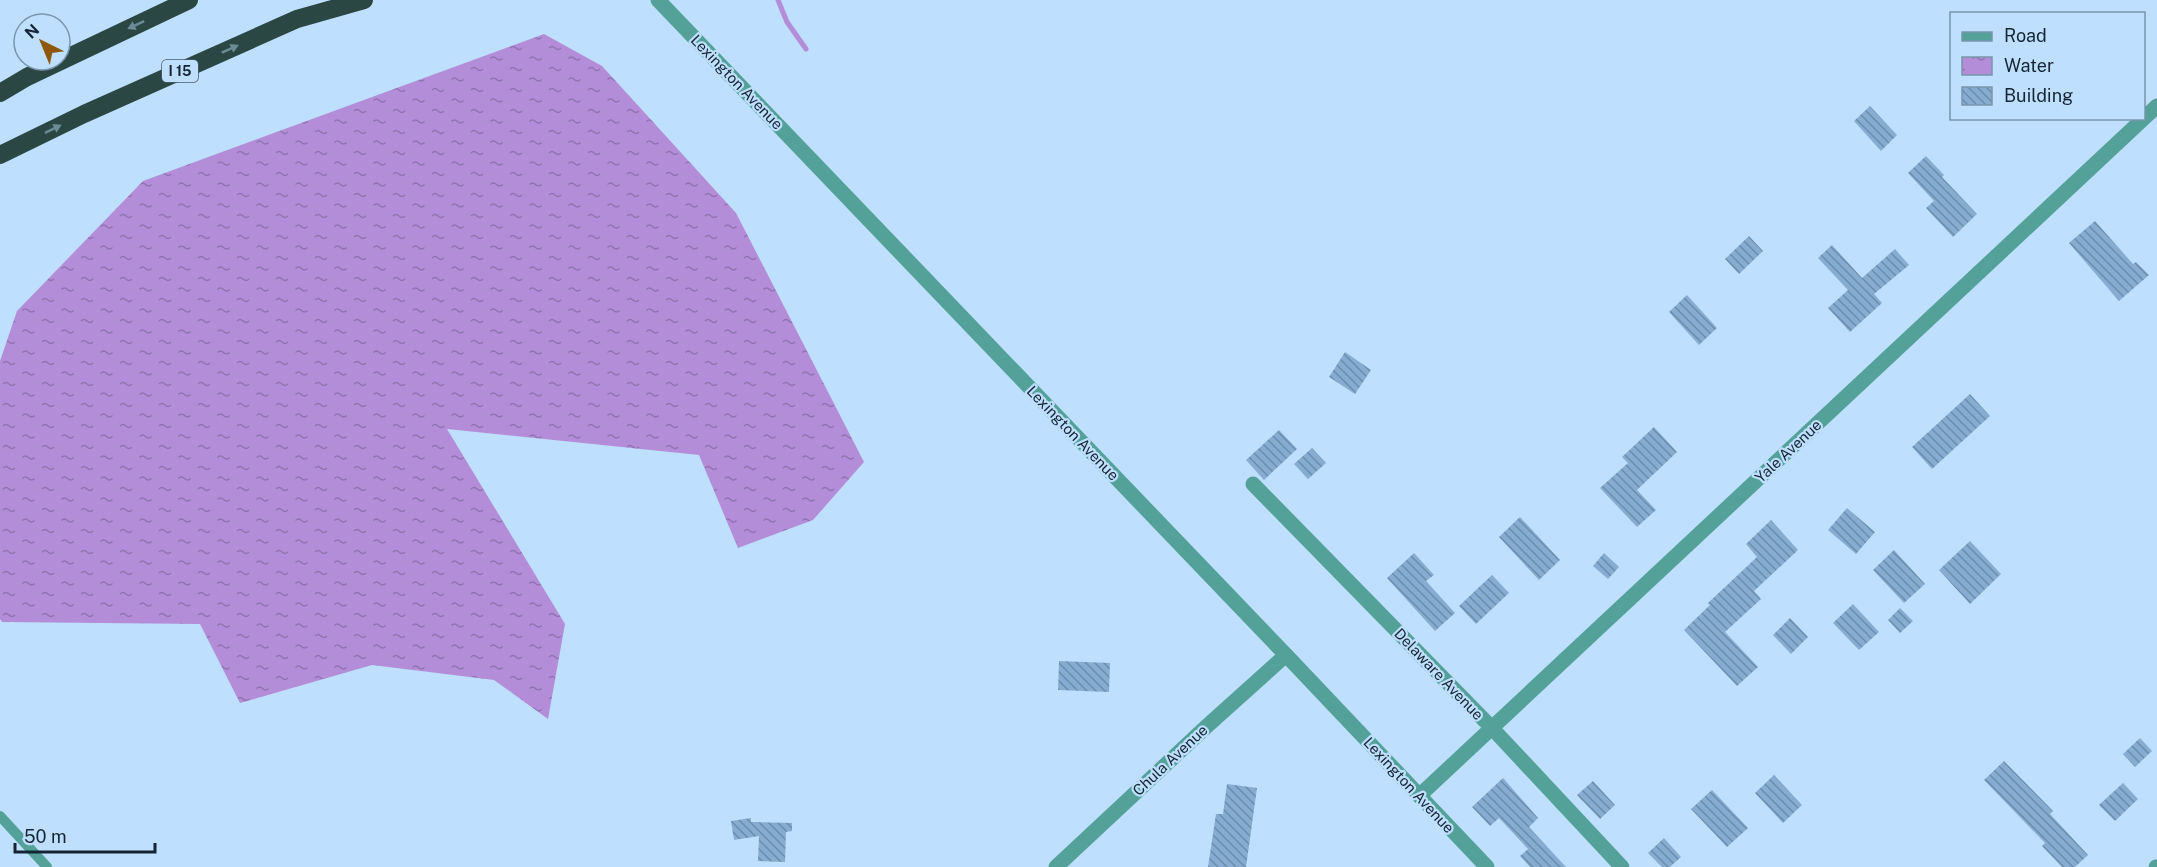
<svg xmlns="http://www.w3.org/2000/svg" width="2157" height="867" viewBox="0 0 2157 867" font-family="'Public Sans',sans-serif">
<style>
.water{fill:url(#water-ripples)}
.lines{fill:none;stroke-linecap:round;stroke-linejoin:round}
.stream{stroke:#b38dd8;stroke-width:5}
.building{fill:url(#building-back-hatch)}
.service{stroke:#53a199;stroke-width:10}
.minor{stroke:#53a199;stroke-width:15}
.tertiary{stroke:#53a199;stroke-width:15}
.motorway{stroke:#2b4744;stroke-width:18}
.oneway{fill:#6d8b97}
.labels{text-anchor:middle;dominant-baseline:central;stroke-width:4.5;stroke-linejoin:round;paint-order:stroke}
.shield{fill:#bedffd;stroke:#485d70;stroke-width:1.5}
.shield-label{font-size:14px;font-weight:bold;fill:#152533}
.street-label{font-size:15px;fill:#152533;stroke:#bedffd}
</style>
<defs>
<pattern id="water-ripples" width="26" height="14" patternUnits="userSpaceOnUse" patternTransform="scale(1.5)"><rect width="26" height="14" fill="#b38dd8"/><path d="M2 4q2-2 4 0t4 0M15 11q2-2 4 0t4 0" fill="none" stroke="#9073b0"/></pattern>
<pattern id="building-back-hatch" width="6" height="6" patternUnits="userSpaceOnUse" patternTransform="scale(1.5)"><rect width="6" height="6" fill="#86add1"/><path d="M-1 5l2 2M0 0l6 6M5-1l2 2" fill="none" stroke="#6c8daa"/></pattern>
</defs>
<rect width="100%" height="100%" fill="#bedffd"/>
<path class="water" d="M 544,34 L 602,66 L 736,213 L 864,462 L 813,520 L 738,548 L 699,455 L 447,429 L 565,624 L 548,719 L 494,680 L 372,665 L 240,703 L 200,624 L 2,622 L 0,619 L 0,361 L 17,311 L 143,181 Z"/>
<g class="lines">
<path class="stream" d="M 778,0 L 787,22 L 806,49"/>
</g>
<path class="building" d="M 1870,106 L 1897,135 L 1881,151 L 1854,121 Z
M 1926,156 L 1944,175 L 1942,177 L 1977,214 L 1953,237 L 1926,208 L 1934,201 L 1908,173 Z
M 2095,221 L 2133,264 L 2136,262 L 2149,275 L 2119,301 L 2069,243 Z
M 1749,236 L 1763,251 L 1739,274 L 1725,259 Z
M 1832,245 L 1862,278 L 1895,249 L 1909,265 L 1874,294 L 1882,303 L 1850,332 L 1828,308 L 1848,290 L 1818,258 Z
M 1687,295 L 1717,328 L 1699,345 L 1669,312 Z
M 1345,352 L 1371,370 L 1355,394 L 1329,377 Z
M 1970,394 L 1990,416 L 1932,469 L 1912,447 Z
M 1654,427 L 1677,452 L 1637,490 L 1656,510 L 1637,527 L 1600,488 L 1628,463 L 1622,457 Z
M 1279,430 L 1297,449 L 1264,480 L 1246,460 Z
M 1312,448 L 1326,463 L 1308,479 L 1294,464 Z
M 1847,508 L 1875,532 L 1856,554 L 1828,530 Z
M 1520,517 L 1560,560 L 1539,580 L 1499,537 Z
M 1771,520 L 1798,550 L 1754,591 L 1761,599 L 1725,632 L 1758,667 L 1737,686 L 1684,630 L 1710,605 L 1708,603 L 1757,557 L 1746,544 Z
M 1970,541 L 2001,574 L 1970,604 L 1939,570 Z
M 1894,550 L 1925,584 L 1904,603 L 1873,570 Z
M 1414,553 L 1434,575 L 1426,581 L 1455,613 L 1435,631 L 1387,578 Z
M 1604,553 L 1619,567 L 1608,579 L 1593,566 Z
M 1492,575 L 1509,593 L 1476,624 L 1459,606 Z
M 1853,604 L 1879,632 L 1859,650 L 1833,623 Z
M 1900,608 L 1913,621 L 1900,633 L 1888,620 Z
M 1790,618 L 1808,637 L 1791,654 L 1773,635 Z
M 1059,661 L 1110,663 L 1109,692 L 1058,690 Z
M 2140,738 L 2152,751 L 2135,767 L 2123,754 Z
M 2004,761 L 2053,811 L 2050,814 L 2088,855 L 2075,867 L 2062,867 L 2042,846 L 2045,843 L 1984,780 Z
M 1774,775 L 1802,805 L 1783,823 L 1755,793 Z
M 1503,778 L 1538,818 L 1529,827 L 1566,867 L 1530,867 L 1520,856 L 1528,849 L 1499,818 L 1490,826 L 1472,807 Z
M 1593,781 L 1615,805 L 1600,819 L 1577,795 Z
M 2123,783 L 2138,799 L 2115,821 L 2099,805 Z
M 1227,784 L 1257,788 L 1246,867 L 1208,867 L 1216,814 L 1223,814 Z
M 1712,790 L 1748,828 L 1727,847 L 1691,809 Z
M 751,818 L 751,822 L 792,823 L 792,831 L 786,832 L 785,862 L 758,861 L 759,836 L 734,840 L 731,821 Z
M 1664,838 L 1681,857 L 1670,867 L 1662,867 L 1648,853 Z"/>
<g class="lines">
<path class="service" d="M 0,816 L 47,867"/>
<path class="minor" d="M 1253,484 L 1491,727 L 1622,867
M 1419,796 L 2157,106
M 1056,867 L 1207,726 L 1286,655
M 2156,867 L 2157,867"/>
<path class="tertiary" d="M 658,0 L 1286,655 L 1487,867"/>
<path class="motorway" d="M 0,93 L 27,77 L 189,0
M 0,155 L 84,114 L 297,19 L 364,0"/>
</g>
<defs><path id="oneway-solid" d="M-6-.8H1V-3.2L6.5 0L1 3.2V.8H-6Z" transform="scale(1.5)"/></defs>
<g class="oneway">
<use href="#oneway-solid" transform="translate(136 25) rotate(155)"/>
<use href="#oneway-solid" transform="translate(230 49) rotate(-24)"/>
<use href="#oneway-solid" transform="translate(53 129) rotate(-26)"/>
</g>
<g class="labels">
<rect class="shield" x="162" y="60" width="36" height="22" rx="4.5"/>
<g class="shield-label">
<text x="180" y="71">I 15</text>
</g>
<g class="street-label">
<text transform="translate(737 82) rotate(46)">Lexington Avenue</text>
<text transform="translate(1073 433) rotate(46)">Lexington Avenue</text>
<text transform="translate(1788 451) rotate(-43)">Yale Avenue</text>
<text transform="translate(1439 674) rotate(46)">Delaware Avenue</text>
<text transform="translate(1170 760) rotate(-43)">Chula Avenue</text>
<text transform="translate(1409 785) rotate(47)">Lexington Avenue</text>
</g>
</g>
<rect x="1950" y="12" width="195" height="108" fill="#bedffd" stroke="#7a95ac" stroke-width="1.5"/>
<rect x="1962" y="32" width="30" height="9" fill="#53a199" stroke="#7a95ac" stroke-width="1.5"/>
<text x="2004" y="42" font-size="18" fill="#152533">Road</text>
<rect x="1962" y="57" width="30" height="18" fill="url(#water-ripples)" stroke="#7a95ac" stroke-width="1.5"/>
<text x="2004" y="72" font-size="18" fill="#152533">Water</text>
<rect x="1962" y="87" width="30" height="18" fill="url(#building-back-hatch)" stroke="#7a95ac" stroke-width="1.5"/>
<text x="2004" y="102" font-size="18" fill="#152533">Building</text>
<g transform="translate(42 42) rotate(317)"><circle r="28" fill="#bedffd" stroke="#7a95ac" stroke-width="1.5"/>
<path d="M0-4.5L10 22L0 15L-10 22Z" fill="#8e570b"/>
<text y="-9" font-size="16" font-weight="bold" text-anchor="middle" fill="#152533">N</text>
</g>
<path d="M15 843v9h140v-9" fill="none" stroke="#152533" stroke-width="3"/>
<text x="24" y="843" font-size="18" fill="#152533" stroke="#bedffd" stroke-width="4.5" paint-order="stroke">50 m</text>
</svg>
